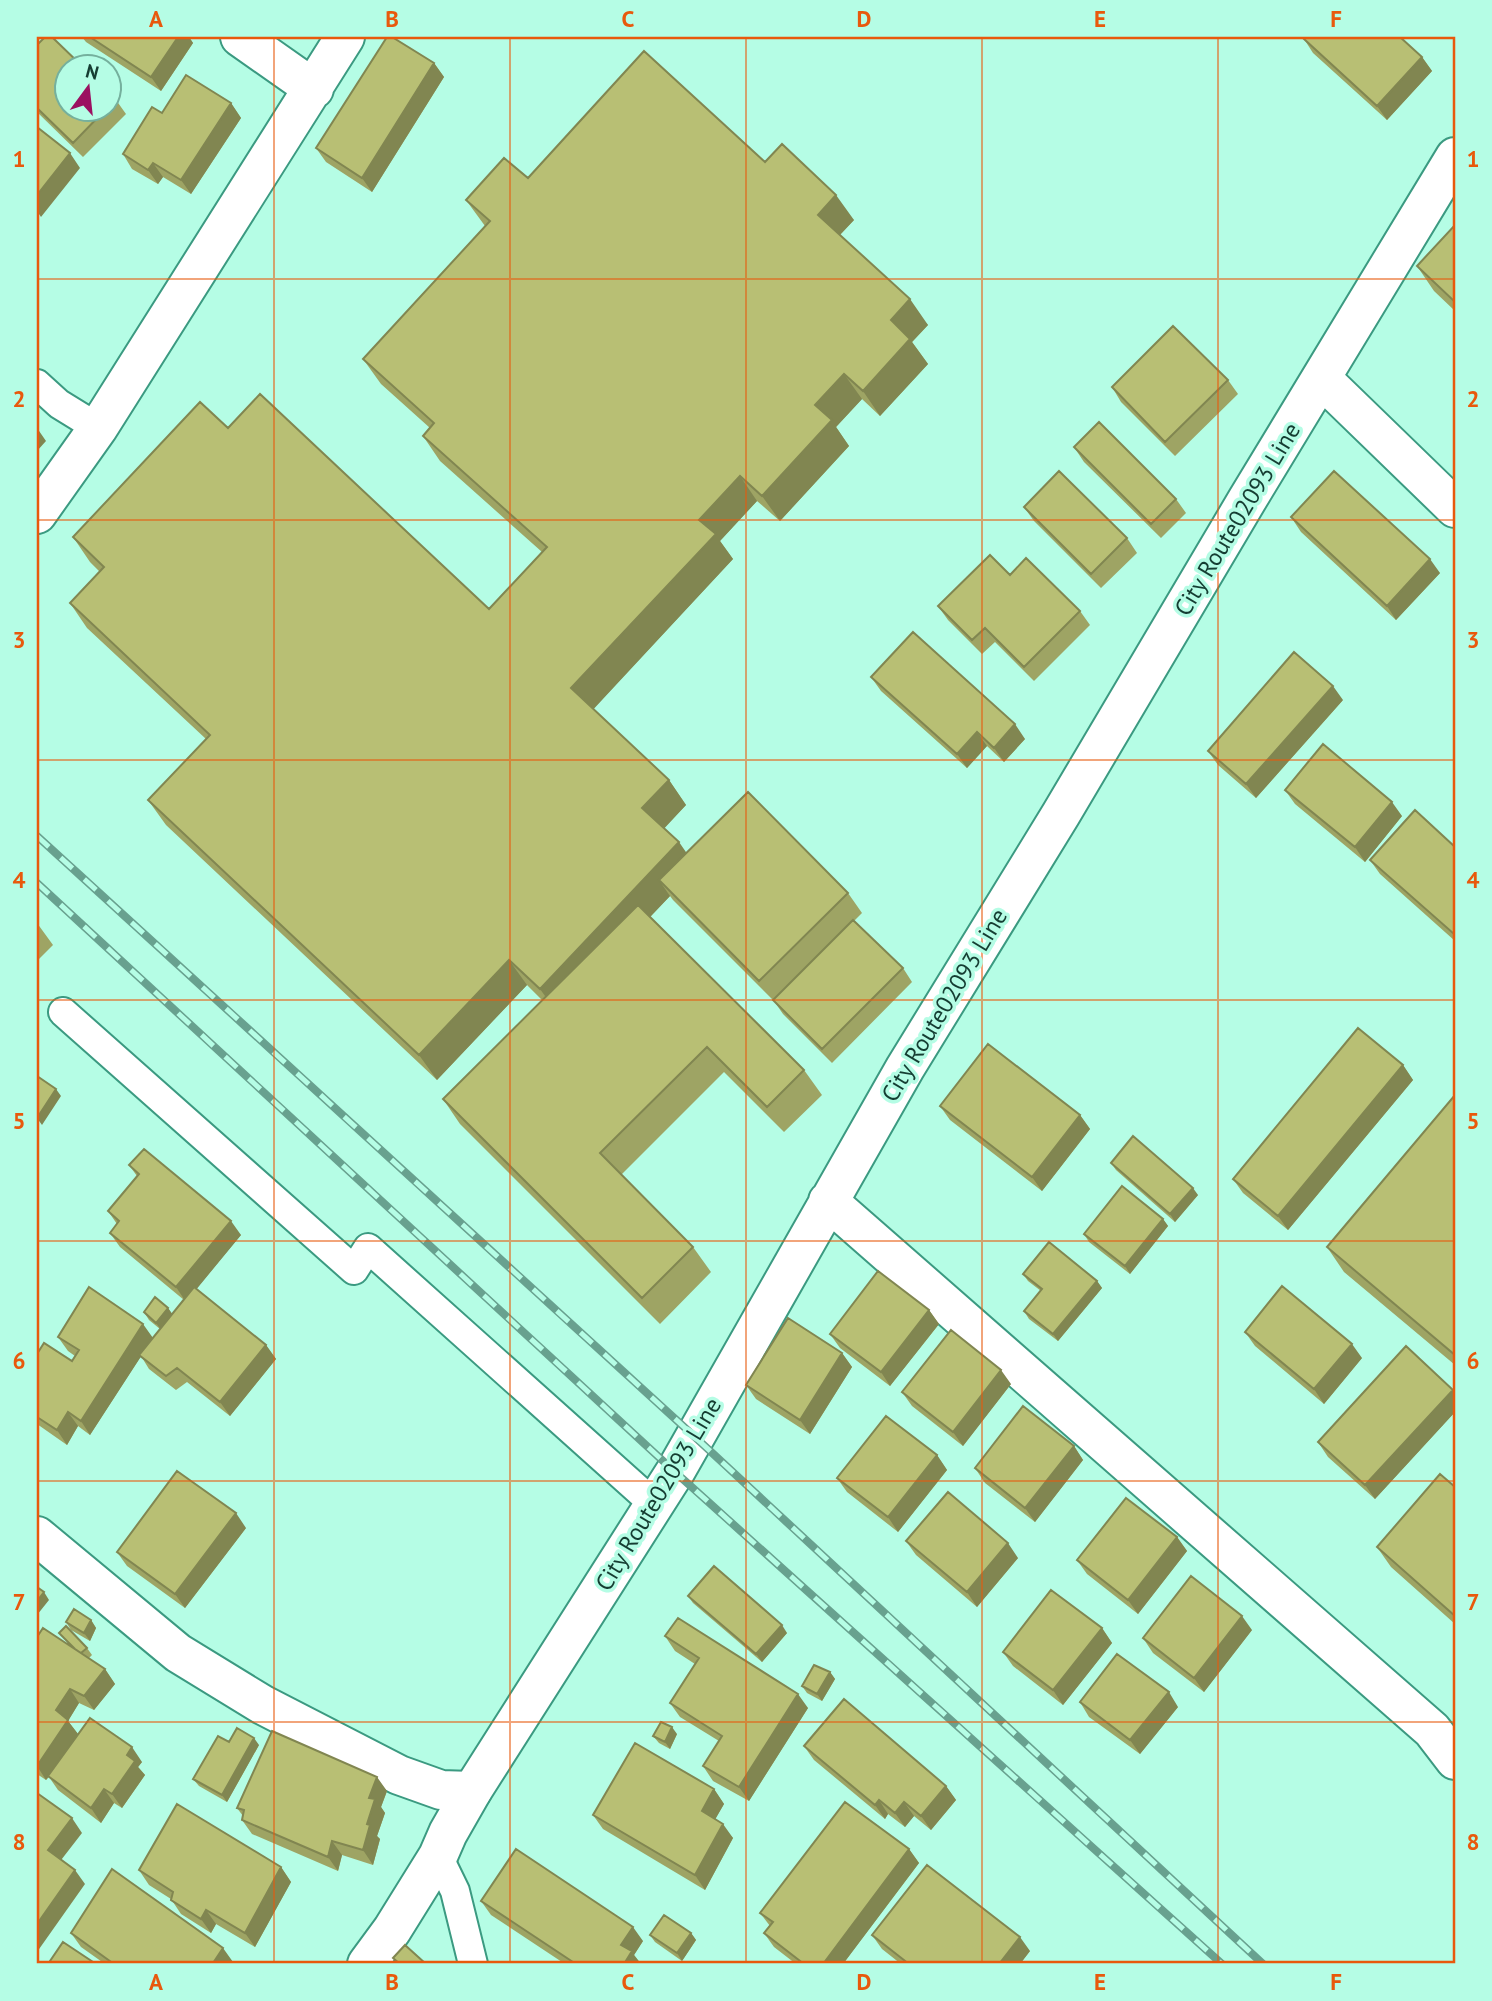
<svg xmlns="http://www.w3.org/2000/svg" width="1492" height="2001" viewBox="0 0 1492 2001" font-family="'PT Sans',sans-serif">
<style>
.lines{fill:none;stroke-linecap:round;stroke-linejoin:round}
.service-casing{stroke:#3b9a81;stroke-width:32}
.minor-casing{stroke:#3b9a81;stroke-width:42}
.tertiary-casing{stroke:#3b9a81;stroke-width:42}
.service{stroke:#fff;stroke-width:28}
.minor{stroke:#fff;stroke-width:38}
.tertiary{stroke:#fff;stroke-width:38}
.rail-casing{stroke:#68a18f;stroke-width:8}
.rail{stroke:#b5fde5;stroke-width:5;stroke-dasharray:16;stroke-linecap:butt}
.wall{fill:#9ea464}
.shaded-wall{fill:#818651}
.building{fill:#b8bf74;stroke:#818651;stroke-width:2}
.grid{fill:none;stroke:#e8590c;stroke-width:2;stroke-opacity:0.55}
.labels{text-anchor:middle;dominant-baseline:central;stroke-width:7;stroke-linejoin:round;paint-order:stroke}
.street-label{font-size:24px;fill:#153d32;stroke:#b5fde5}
.neatline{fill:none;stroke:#e8590c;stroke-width:2.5}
.grid-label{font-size:23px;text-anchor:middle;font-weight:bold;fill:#e8590c}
</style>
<rect width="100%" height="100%" fill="#b5fde5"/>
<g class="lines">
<defs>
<path id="service" d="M 37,384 L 59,404 L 98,428
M 63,1012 L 354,1270 L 368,1248 L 654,1504
M 438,1856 L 455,1891 L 473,1964"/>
<path id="minor" d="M 240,37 L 314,89
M 1322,379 L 1455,508
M 37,514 L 98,428 L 345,37
M 828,1201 L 1432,1730 L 1455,1760
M 367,1964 L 392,1930 L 438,1856 L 448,1833 L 472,1791 L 675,1472 L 905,1068 L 1061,814 L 1247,500 L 1455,157"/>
<path id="tertiary" d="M 37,1536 L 178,1653 L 263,1705 L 399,1775 L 441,1790 L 472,1791"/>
</defs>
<use href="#service" class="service-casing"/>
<use href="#minor" class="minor-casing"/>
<use href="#tertiary" class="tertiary-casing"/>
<use href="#service" class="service"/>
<use href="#minor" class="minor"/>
<use href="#tertiary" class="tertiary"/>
<defs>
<path id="rail" d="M 37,836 L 695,1437 L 1263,1964
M 37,883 L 675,1472 L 1222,1964"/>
</defs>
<use href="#rail" class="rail-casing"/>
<use href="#rail" class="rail"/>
</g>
<path class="wall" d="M 82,37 L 189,37 L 193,43 L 161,91 L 86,42 Z
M 1304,39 L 1422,57 L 1432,71 L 1387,120 L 1313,53 Z
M 37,45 L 66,108 L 108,108 L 108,92 L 116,100 L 126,114 L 83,157 L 37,112 Z
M 434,63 L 444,77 L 372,192 L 326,162 L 316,148 Z
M 231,103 L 241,118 L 191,194 L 163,177 L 158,184 L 132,169 L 123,154 L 162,113 Z
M 765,162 L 854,220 L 840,235 L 928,325 L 912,342 L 928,364 L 880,416 L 862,399 L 836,427 L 849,446 L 780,521 L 757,501 L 720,541 L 733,559 L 593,709 L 669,780 L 686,805 L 664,828 L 686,853 L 848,893 L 862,913 L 854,921 L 903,968 L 912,982 L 832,1063 L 783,1014 L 774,1001 L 673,900 L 670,896 L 650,917 L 804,1070 L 822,1095 L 784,1132 L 724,1072 L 621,1175 L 693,1247 L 711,1272 L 660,1324 L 460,1124 L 443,1099 L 542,1000 L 527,985 L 437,1080 L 166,825 L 148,800 L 206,739 L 87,628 L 70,603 L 100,572 L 90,562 L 73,537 L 228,428 L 489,609 L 542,552 L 440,461 L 423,436 L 430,428 L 381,384 L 363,359 L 485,226 L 466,200 L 528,178 Z
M 1455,225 L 1455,311 L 1434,291 L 1417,266 Z
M 1228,380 L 1238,394 L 1175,456 L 1121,402 L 1112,387 Z
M 1074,447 L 1176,499 L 1186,513 L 1161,538 L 1084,462 Z
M 1024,507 L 1127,538 L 1137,553 L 1101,588 L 1034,521 Z
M 1291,517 L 1440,573 L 1396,620 L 1301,532 Z
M 1010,575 L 1080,611 L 1090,625 L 1034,681 L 995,642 L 982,654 L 948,620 L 938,606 Z
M 871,677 L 1025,739 L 1004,762 L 987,746 L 967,768 L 881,691 Z
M 1343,700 L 1256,798 L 1218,765 L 1208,751 Z
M 1285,790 L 1402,816 L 1365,862 L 1295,804 Z
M 1455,847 L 1455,941 L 1380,874 L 1370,860 Z
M 37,923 L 53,945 L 37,961 Z
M 1403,1065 L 1413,1080 L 1288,1230 L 1243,1193 L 1233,1179 Z
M 1455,1095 L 1455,1365 L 1344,1272 L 1327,1247 Z
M 940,1106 L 1080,1115 L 1090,1129 L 1042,1191 L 950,1120 Z
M 1111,1163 L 1198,1195 L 1175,1222 L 1116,1170 Z
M 129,1165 L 241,1235 L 196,1289 L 266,1345 L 276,1359 L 230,1416 L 187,1382 L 176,1390 L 149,1369 L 141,1356 L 90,1435 L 78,1426 L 67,1445 L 37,1424 L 37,1354 L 72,1361 L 75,1356 L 68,1351 L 58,1337 L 153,1338 L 160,1329 L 149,1320 L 144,1312 L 168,1308 L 172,1314 L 184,1300 L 120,1247 L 110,1233 L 117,1224 L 108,1211 L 137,1176 Z
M 1163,1219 L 1168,1226 L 1130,1274 L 1089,1242 L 1084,1234 Z
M 1023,1274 L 1097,1281 L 1102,1288 L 1058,1341 L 1029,1319 L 1024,1311 L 1041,1291 L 1028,1281 Z
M 929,1310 L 939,1324 L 890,1386 L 840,1348 L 830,1334 Z
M 1245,1332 L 1362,1358 L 1324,1404 L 1255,1346 Z
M 842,1353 L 852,1367 L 810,1434 L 756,1399 L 746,1385 Z
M 1011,1384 L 963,1446 L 912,1406 L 902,1392 Z
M 1455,1393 L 1455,1412 L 1375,1499 L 1328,1457 L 1318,1442 Z
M 1074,1446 L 1083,1460 L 1035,1522 L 985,1483 L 975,1468 Z
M 937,1455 L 947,1470 L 898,1532 L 847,1492 L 837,1478 Z
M 1455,1487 L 1455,1624 L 1391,1567 L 1377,1547 Z
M 246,1528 L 185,1608 L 127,1566 L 117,1552 Z
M 1177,1537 L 1187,1551 L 1138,1614 L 1087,1574 L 1077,1560 Z
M 906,1541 L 1018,1558 L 977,1607 L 916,1555 Z
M 688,1596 L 787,1633 L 762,1662 L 693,1603 Z
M 91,1620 L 96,1628 L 90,1641 L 71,1630 L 66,1622 Z
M 1102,1628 L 1112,1643 L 1063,1705 L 1013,1666 L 1003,1652 Z
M 1252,1630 L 1204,1692 L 1153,1653 L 1143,1638 Z
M 59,1633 L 87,1648 L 92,1655 L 89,1658 L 105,1669 L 115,1684 L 94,1710 L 79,1703 L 68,1721 L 78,1734 L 67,1750 L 142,1762 L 138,1767 L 145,1775 L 122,1808 L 114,1803 L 101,1823 L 58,1790 L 49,1777 L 46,1780 L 37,1774 L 37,1637 L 70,1645 Z
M 665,1636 L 808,1708 L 749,1801 L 713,1781 L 703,1766 L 719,1741 L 680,1717 L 670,1703 L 695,1664 L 675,1651 Z
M 830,1672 L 835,1679 L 822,1701 L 807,1693 L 802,1686 Z
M 1080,1702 L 1178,1707 L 1140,1754 L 1089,1717 Z
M 677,1734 L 670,1749 L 659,1743 L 653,1736 Z
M 229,1742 L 259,1745 L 227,1802 L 199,1786 L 193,1779 Z
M 804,1746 L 946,1786 L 956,1800 L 931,1830 L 914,1816 L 905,1827 L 888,1814 L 885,1819 L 814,1760 Z
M 714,1789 L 724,1804 L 715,1819 L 733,1838 L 705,1890 L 603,1829 L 593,1815 Z
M 387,1791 L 381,1807 L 385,1813 L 377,1836 L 380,1839 L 373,1865 L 342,1855 L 338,1871 L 252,1834 L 242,1820 L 243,1816 L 237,1808 Z
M 909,1849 L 919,1863 L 843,1964 L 796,1964 L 774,1947 L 764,1933 L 770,1926 L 760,1913 Z
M 281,1867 L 291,1882 L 255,1947 L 216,1924 L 211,1933 L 181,1914 L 171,1899 L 149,1885 L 139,1870 Z
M 481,1901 L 643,1941 L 634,1955 L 641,1964 L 565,1964 L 491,1915 Z
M 71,1933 L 233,1962 L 231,1964 L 105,1964 L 81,1947 Z
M 691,1933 L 696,1940 L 682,1961 L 655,1942 L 650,1935 Z
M 872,1935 L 1030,1951 L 1020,1964 L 901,1964 L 882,1949 Z"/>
<path class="shaded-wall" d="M 178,37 L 189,37 L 193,43 L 161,91 L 151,77 Z
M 1422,57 L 1432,71 L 1387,120 L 1377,106 Z
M 434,63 L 444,77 L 372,192 L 362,178 Z
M 231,103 L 241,118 L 191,194 L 181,180 Z
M 70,153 L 80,168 L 41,217 L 37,211 L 37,195 Z
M 153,163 L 163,177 L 158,184 L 148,170 Z
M 836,195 L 854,220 L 835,240 L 818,215 Z
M 910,299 L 928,325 L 912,342 L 928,364 L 880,416 L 863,391 L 891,320 Z
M 844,374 L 862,399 L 836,427 L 849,446 L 780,521 L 762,496 L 815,405 Z
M 37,428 L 46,441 L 37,451 Z
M 740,476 L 757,501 L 720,541 L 733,559 L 589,714 L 571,688 L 699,520 Z
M 1430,559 L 1440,573 L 1396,620 L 1387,606 Z
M 1333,686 L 1343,700 L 1256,798 L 1246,784 Z
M 1015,724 L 1025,739 L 1004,762 L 994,748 Z
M 977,732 L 987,746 L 967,768 L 957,754 Z
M 669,780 L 686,805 L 660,833 L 642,808 Z
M 1392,802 L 1402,816 L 1365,862 L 1355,847 Z
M 679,842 L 697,868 L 659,880 L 670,896 L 558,1014 L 540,989 Z
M 509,960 L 527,985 L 437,1080 L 419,1055 Z
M 1403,1065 L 1413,1080 L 1288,1230 L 1278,1216 Z
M 56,1089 L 61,1096 L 42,1125 L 37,1118 Z
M 1080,1115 L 1090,1129 L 1042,1191 L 1032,1177 Z
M 1193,1188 L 1198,1195 L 1175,1222 L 1170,1214 Z
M 1163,1219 L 1168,1226 L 1130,1274 L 1125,1266 Z
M 231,1221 L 241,1235 L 186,1302 L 176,1287 Z
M 1097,1281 L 1102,1288 L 1058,1341 L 1053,1334 Z
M 168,1308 L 173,1315 L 161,1330 L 156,1323 Z
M 929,1310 L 939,1324 L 890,1386 L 881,1372 Z
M 143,1324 L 153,1338 L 90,1435 L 81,1421 Z
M 1352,1344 L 1362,1358 L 1324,1404 L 1314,1389 Z
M 266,1345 L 276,1359 L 230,1416 L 220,1402 Z
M 842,1353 L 852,1367 L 810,1434 L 800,1420 Z
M 1001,1370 L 1011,1384 L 963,1446 L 953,1432 Z
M 1453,1390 L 1455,1393 L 1455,1412 L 1375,1499 L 1365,1485 Z
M 68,1412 L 78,1426 L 67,1445 L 57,1430 Z
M 1074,1446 L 1083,1460 L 1035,1522 L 1025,1508 Z
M 937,1455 L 947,1470 L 898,1532 L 888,1517 Z
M 236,1513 L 246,1528 L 185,1608 L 175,1594 Z
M 1177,1537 L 1187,1551 L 1138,1614 L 1128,1600 Z
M 1008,1543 L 1018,1558 L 977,1607 L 967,1592 Z
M 44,1592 L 49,1600 L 37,1615 L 37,1601 Z
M 1242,1616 L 1252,1630 L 1204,1692 L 1194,1678 Z
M 91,1620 L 96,1628 L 90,1641 L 84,1633 Z
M 782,1625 L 787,1633 L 762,1662 L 756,1654 Z
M 1102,1628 L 1112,1643 L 1063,1705 L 1053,1690 Z
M 105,1669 L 115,1684 L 94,1710 L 84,1696 Z
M 830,1672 L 835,1679 L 822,1701 L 817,1694 Z
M 70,1689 L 79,1703 L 68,1721 L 78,1734 L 46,1780 L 37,1766 L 56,1710 Z
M 1169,1692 L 1178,1707 L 1140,1754 L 1130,1740 Z
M 798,1694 L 808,1708 L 749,1801 L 739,1787 Z
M 672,1727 L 677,1734 L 670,1749 L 665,1742 Z
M 254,1738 L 259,1745 L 227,1802 L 222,1795 Z
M 132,1747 L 142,1762 L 138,1767 L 145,1775 L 122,1808 L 112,1794 L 127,1755 Z
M 377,1777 L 387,1791 L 381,1807 L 385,1813 L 377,1836 L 380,1839 L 373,1865 L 363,1850 L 369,1798 Z
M 946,1786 L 956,1800 L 931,1830 L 921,1816 Z
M 104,1789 L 114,1803 L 101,1823 L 91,1808 Z
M 714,1789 L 724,1804 L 712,1825 L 702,1811 Z
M 879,1800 L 888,1814 L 885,1819 L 875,1805 Z
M 904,1802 L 914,1816 L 905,1827 L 895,1813 Z
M 72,1818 L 82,1833 L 58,1864 L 48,1850 Z
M 723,1824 L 733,1838 L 705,1890 L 695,1875 Z
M 332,1841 L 342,1855 L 338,1871 L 328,1857 Z
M 909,1849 L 919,1863 L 843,1964 L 823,1964 Z
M 281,1867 L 291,1882 L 255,1947 L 245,1933 Z
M 75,1870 L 85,1884 L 37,1952 L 37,1924 Z
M 206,1910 L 216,1924 L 211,1933 L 201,1919 Z
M 633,1927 L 643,1941 L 634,1955 L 641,1964 L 624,1964 L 621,1945 Z
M 691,1933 L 696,1940 L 682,1961 L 677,1953 Z
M 1020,1937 L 1030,1951 L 1020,1964 L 999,1964 Z
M 223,1948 L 233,1962 L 231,1964 L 214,1964 L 213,1963 Z"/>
<path class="building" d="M 45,37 L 52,37 L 82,66 L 66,66 L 66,108 L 107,108 L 73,143 L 37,108 L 37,45 Z
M 90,37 L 178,37 L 151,77 Z
M 387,37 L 392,37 L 434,63 L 362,178 L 316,148 Z
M 1305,37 L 1400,37 L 1422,57 L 1377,106 L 1304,39 Z
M 644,51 L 765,162 L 782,144 L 836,195 L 818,215 L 910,299 L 891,320 L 910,339 L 863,391 L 844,374 L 815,405 L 832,420 L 762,496 L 740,476 L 699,520 L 716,534 L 571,688 L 669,780 L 642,808 L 679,842 L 540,989 L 509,960 L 419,1055 L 148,800 L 210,735 L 70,603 L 104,567 L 73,537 L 200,402 L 228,428 L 260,394 L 489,609 L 547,547 L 423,436 L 434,423 L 363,359 L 490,221 L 466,200 L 504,158 L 528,178 Z
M 186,75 L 231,103 L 181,180 L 153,163 L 148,170 L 123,154 L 152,107 L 162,113 Z
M 108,92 L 116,100 L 108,107 Z
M 37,127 L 70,153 L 37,195 Z
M 1455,225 L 1455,302 L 1417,266 Z
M 1173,326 L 1228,380 L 1165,442 L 1112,387 Z
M 1099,422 L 1176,499 L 1151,524 L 1074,447 Z
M 1059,471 L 1127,538 L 1091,574 L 1024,507 Z
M 1334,471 L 1430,559 L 1387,606 L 1291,517 Z
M 990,555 L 1010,575 L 1026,558 L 1080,611 L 1024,667 L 985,628 L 972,640 L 938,606 Z
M 913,632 L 1015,724 L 994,748 L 977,732 L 957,754 L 871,677 Z
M 1294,652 L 1333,686 L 1246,784 L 1208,751 Z
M 1323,744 L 1392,802 L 1355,847 L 1285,790 Z
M 748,792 L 848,893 L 759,981 L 659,880 Z
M 1415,810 L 1455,847 L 1455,932 L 1454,934 L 1370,860 Z
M 638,905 L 804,1070 L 767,1107 L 707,1047 L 600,1153 L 693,1247 L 642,1298 L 443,1099 Z
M 853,920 L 903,968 L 822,1049 L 773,1000 Z
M 1358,1028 L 1403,1065 L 1278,1216 L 1233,1179 Z
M 988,1044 L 1080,1115 L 1032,1177 L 940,1106 Z
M 37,1076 L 56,1089 L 37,1118 Z
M 1455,1095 L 1455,1355 L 1327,1247 Z
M 1133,1136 L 1193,1188 L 1170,1214 L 1111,1163 Z
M 144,1149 L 231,1221 L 176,1287 L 110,1233 L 119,1221 L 108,1211 L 139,1174 L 129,1165 Z
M 1122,1186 L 1163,1219 L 1125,1266 L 1084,1234 Z
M 1049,1242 L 1097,1281 L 1053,1334 L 1024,1311 L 1042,1289 L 1023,1274 Z
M 878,1271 L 929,1310 L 881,1372 L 830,1334 Z
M 1282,1286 L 1352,1344 L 1314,1389 L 1245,1332 Z
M 89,1287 L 143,1324 L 81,1421 L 68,1412 L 57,1430 L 37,1417 L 37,1354 L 44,1343 L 72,1361 L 79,1350 L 58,1337 Z
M 194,1287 L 266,1345 L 220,1402 L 177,1368 L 166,1376 L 139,1355 Z
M 155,1297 L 168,1308 L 156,1323 L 144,1312 Z
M 788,1318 L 842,1353 L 800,1420 L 746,1385 Z
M 951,1330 L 1001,1370 L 953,1432 L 902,1392 Z
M 1406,1346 L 1453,1390 L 1365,1485 L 1318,1442 Z
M 1023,1406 L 1074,1446 L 1025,1508 L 975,1468 Z
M 886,1416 L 937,1455 L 888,1517 L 837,1478 Z
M 177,1471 L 236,1513 L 175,1594 L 117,1552 Z
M 1440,1474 L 1455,1487 L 1455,1616 L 1377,1547 Z
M 948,1492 L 1008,1543 L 967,1592 L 906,1541 Z
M 1126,1498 L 1177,1537 L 1128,1600 L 1077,1560 Z
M 714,1566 L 782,1625 L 756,1654 L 688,1596 Z
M 1191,1576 L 1242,1616 L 1194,1678 L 1143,1638 Z
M 37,1587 L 44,1592 L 37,1601 Z
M 1051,1590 L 1102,1628 L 1053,1690 L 1003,1652 Z
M 74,1609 L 91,1620 L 84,1633 L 66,1622 Z
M 678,1618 L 798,1694 L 739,1787 L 703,1766 L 722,1736 L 670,1703 L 699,1658 L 665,1636 Z
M 66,1626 L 87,1648 L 81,1653 L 75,1649 L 59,1633 Z
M 43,1628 L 105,1669 L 84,1696 L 70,1689 L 56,1710 L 68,1720 L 37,1766 L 37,1637 Z
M 1117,1654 L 1169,1692 L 1130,1740 L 1080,1702 Z
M 814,1665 L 830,1672 L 817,1694 L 802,1686 Z
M 844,1699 L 946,1786 L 921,1816 L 904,1802 L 895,1813 L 879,1800 L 875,1805 L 804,1746 Z
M 90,1718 L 132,1747 L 127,1755 L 135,1761 L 112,1794 L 104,1789 L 91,1808 L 48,1776 Z
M 661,1722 L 672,1727 L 665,1742 L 653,1736 Z
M 237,1728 L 254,1738 L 222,1795 L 193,1779 L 218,1736 L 229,1742 Z
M 272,1731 L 377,1777 L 369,1798 L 375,1799 L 367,1824 L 370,1825 L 363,1850 L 332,1841 L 328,1857 L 242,1820 L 244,1810 L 237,1808 Z
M 635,1743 L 714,1789 L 702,1811 L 723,1824 L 695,1875 L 593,1815 Z
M 37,1793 L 72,1818 L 48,1850 L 75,1870 L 37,1924 Z
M 845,1802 L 909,1849 L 823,1964 L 804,1964 L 764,1933 L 773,1922 L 760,1913 Z
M 177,1804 L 281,1867 L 245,1933 L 206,1910 L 201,1919 L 171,1900 L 173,1892 L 139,1870 Z
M 516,1849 L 633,1927 L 621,1945 L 632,1951 L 624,1964 L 576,1964 L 481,1901 Z
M 927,1865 L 1020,1937 L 999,1964 L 909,1964 L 872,1935 Z
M 112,1869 L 223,1948 L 213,1963 L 214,1964 L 114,1964 L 71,1933 Z
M 664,1915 L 691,1933 L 677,1953 L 650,1935 Z
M 63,1942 L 96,1964 L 48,1964 Z
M 405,1945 L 426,1964 L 400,1964 L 393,1958 Z"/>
<path class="grid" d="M 274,37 L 274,1964M 510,37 L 510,1964M 746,37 L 746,1964M 982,37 L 982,1964M 1218,37 L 1218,1964M 37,279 L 1455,279M 37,520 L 1455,520M 37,760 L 1455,760M 37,1000 L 1455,1000M 37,1241 L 1455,1241M 37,1481 L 1455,1481M 37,1722 L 1455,1722"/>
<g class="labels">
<g class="street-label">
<text transform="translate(1237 519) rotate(-59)">City Route02093 Line</text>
<text transform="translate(944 1005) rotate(-59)">City Route02093 Line</text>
<text transform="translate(658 1494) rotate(-59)">City Route02093 Line</text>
</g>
</g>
<rect width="1492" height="2001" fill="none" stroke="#b5fde5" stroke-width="77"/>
<g transform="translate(88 88) rotate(15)"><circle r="33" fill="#b5fde5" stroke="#75b09d" stroke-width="2"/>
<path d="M0-5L12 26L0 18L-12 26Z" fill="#9b1061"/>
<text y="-10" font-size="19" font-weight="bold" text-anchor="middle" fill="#153d32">N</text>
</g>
<rect x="38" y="38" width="1416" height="1924" class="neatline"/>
<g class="grid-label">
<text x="156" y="27">A</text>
<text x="392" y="27">B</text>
<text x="628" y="27">C</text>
<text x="864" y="27">D</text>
<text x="1100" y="27">E</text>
<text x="1336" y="27">F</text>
<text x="19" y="167">1</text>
<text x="1473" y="167">1</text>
<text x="19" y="407">2</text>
<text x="1473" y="407">2</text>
<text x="19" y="648">3</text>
<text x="1473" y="648">3</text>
<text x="19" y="888">4</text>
<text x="1473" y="888">4</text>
<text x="19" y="1129">5</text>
<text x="1473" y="1129">5</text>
<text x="19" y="1369">6</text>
<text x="1473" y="1369">6</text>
<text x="19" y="1610">7</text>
<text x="1473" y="1610">7</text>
<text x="19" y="1850">8</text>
<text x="1473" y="1850">8</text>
<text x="156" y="1990">A</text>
<text x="392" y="1990">B</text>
<text x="628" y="1990">C</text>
<text x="864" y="1990">D</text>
<text x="1100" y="1990">E</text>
<text x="1336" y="1990">F</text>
</g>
</svg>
